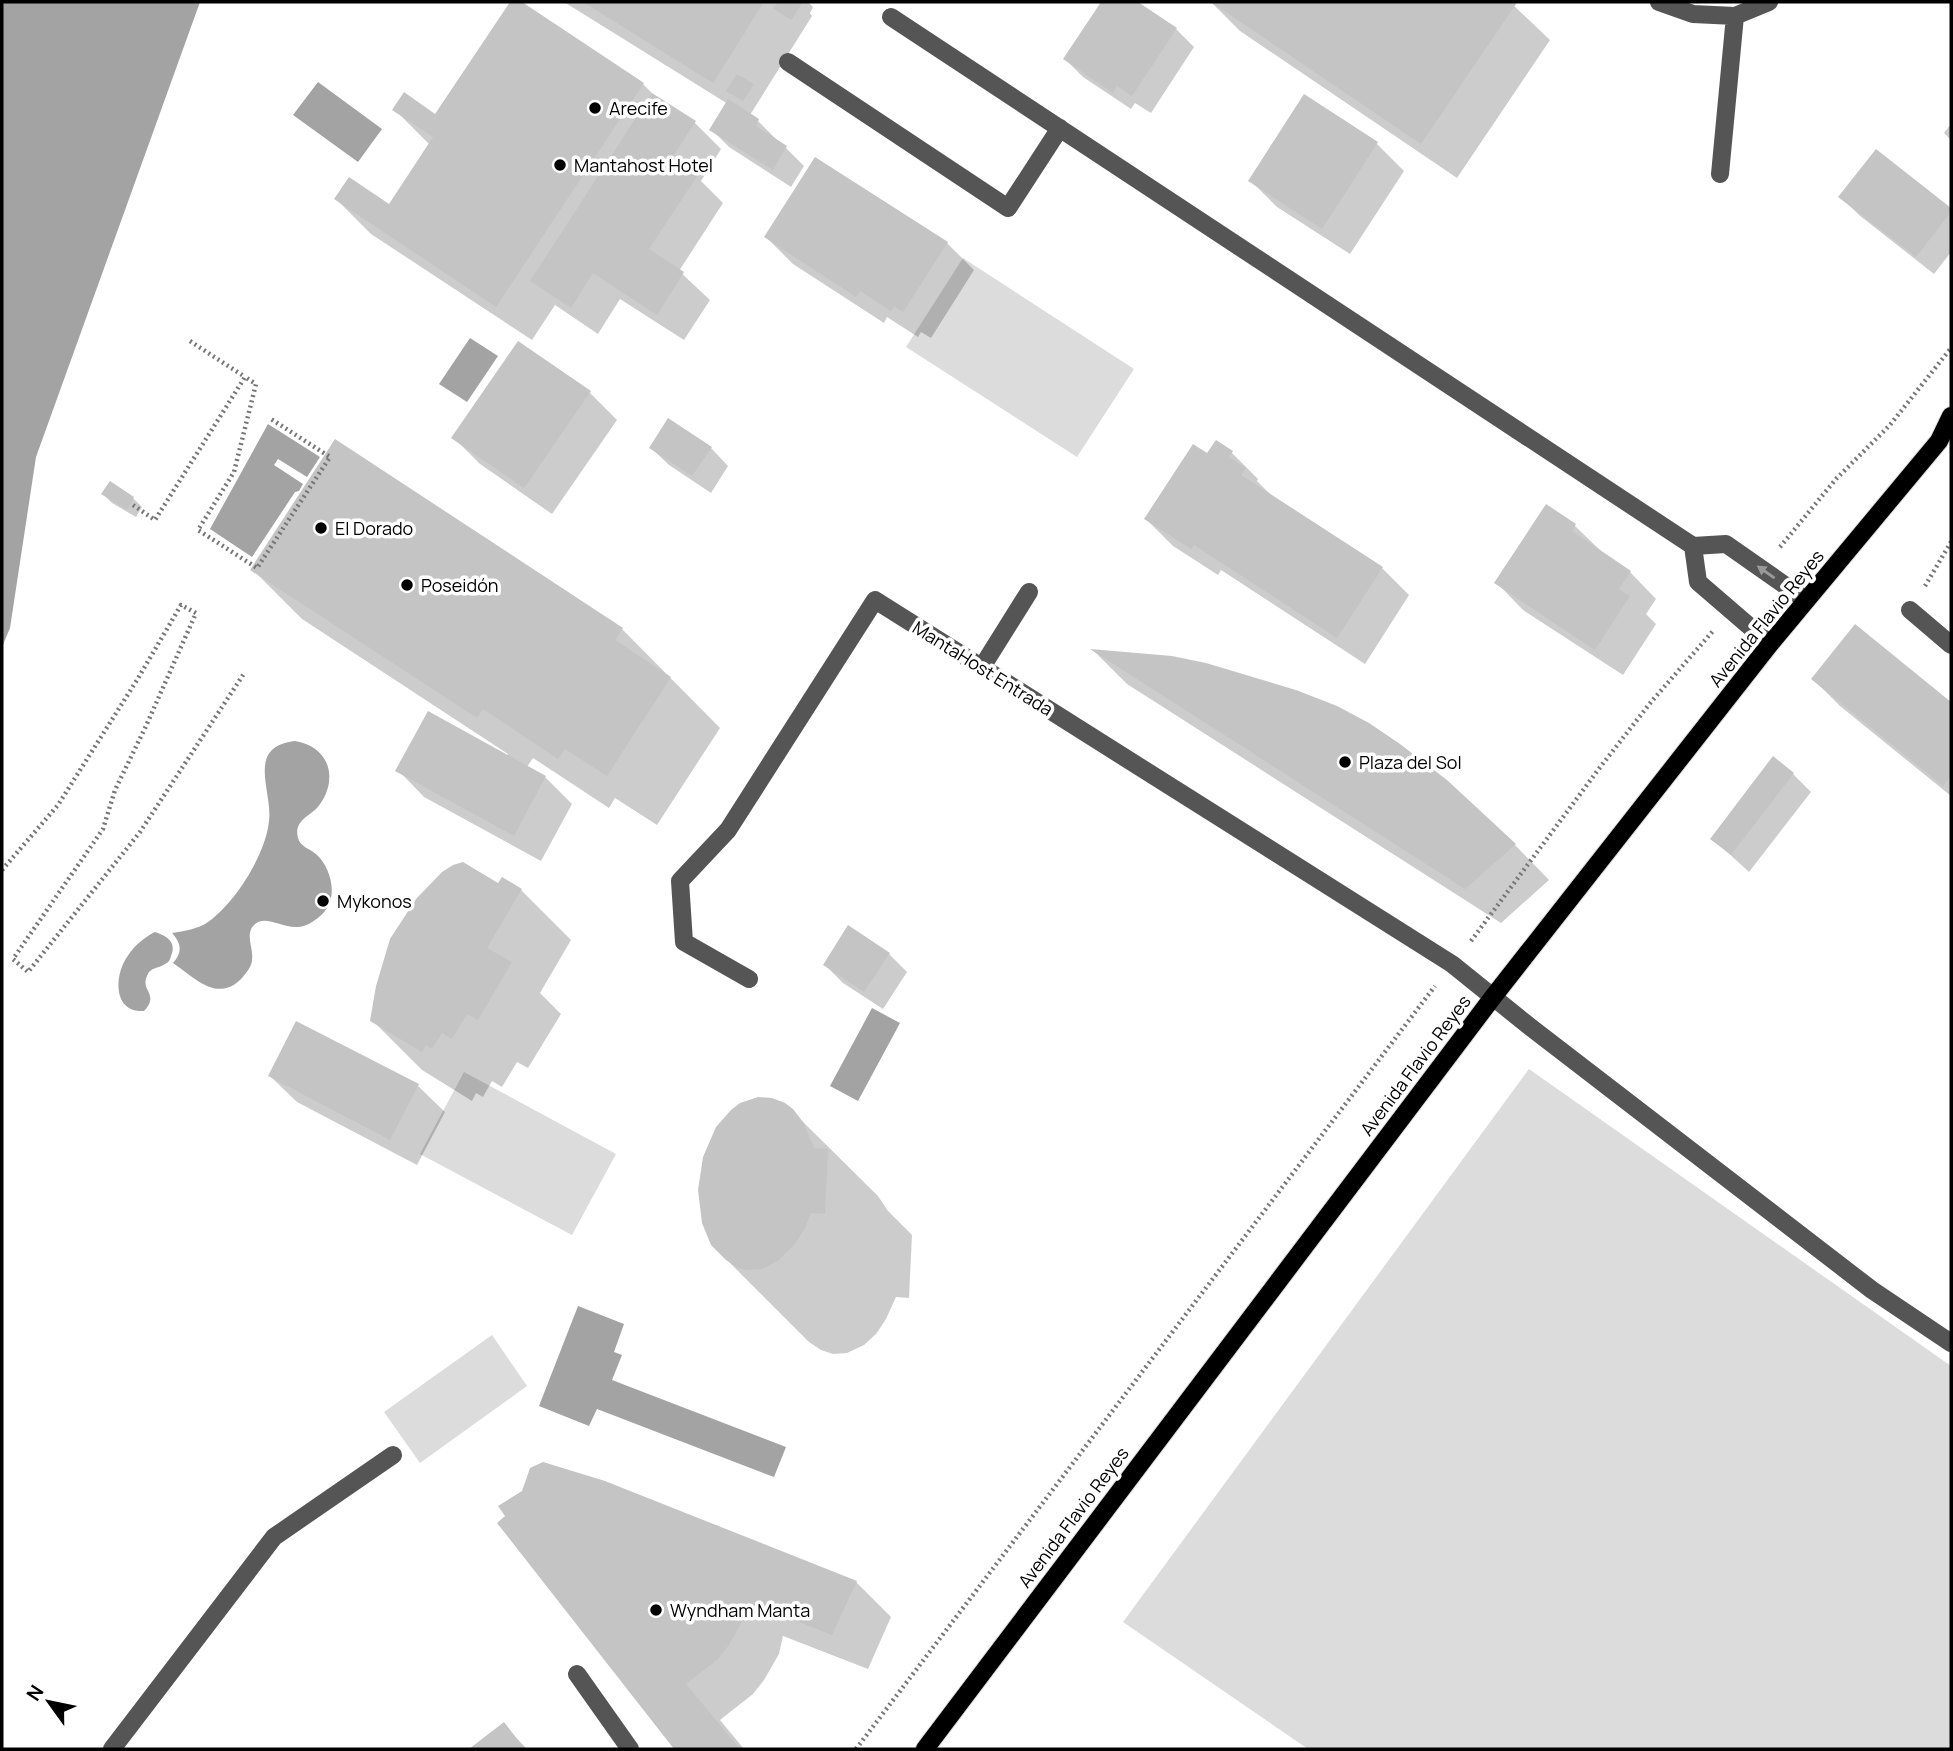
<svg xmlns="http://www.w3.org/2000/svg" width="1953" height="1751" viewBox="0 0 1953 1751" font-family="Manrope,sans-serif">
<style>
.green{fill:#dcdcdc}
.water{fill:#a3a3a3}
.shadow{fill:#0003}
.building{fill:#c4c4c4}
.lines{fill:none;stroke-linecap:round;stroke-linejoin:round}
.major-casing{stroke:#dbdbdb;stroke-width:20}
.path{stroke:#777;stroke-width:4.5;stroke-dasharray:2 3.5;stroke-linecap:butt}
.minor{stroke:#555;stroke-width:18}
.major{stroke:#000;stroke-width:18}
.oneway{fill:#999}
.poi-dot{fill:#000;stroke:#fff;stroke-width:2.5}
.labels{text-anchor:middle;dominant-baseline:central;stroke-width:7;stroke-linejoin:round;paint-order:stroke}
.poi-label{font-size:18px;fill:#000;stroke:#fff;text-anchor:start}
.street-label{font-size:18px;fill:#000;stroke:#fff}
</style>
<rect width="100%" height="100%" fill="#fff"/>
<path class="green" d="M 963,258 L 1134,369 L 1077,457 L 906,347 Z
M 1529,1069 L 1951,1366 L 1951,1749 L 1308,1749 L 1123,1622 Z
M 464,1072 L 616,1154 L 572,1235 L 420,1154 Z
M 492,1335 L 527,1386 L 420,1463 L 384,1412 Z"/>
<path class="water" d="M 2,2 L 200,2 L 36,457 L 10,628 L 2,647 Z
M 318,82 L 382,129 L 358,162 L 293,115 Z
M 470,338 L 498,356 L 467,402 L 439,384 Z
M 268,424 L 320,457 L 307,477 L 278,459 L 274,465 L 303,484 L 299,491 L 295,492 L 252,557 L 210,529 Z
M 295,741 C 307,743 318,748 325,760 C 334,776 328,796 316,809 C 307,817 294,822 298,838 C 300,847 311,849 317,855 C 329,866 336,889 329,904 C 327,910 320,917 315,920 C 291,939 270,912 255,924 C 244,934 254,948 252,960 C 252,966 246,973 242,978 C 217,1004 194,977 173,963 C 183,952 181,943 172,933 C 184,931 198,929 208,922 C 235,903 266,854 269,821 C 273,791 245,747 295,741 Z
M 155,932 C 167,936 177,942 171,956 C 170,960 169,962 165,964 C 158,969 150,967 147,976 C 140,991 160,994 144,1011 C 113,1013 114,976 127,957 C 134,946 143,938 155,932 Z
M 872,1008 L 900,1023 L 858,1101 L 830,1086 Z
M 578,1306 L 624,1324 L 614,1352 L 622,1355 L 612,1380 L 786,1447 L 774,1477 L 597,1409 L 589,1426 L 539,1406 Z"/>
<path class="shadow" d="M 512,2 L 518,2 L 643,84 L 657,98 L 694,122 L 721,149 L 701,181 L 723,203 L 679,271 L 710,300 L 684,340 L 620,299 L 598,334 L 555,305 L 532,340 L 371,234 L 336,199 L 389,206 L 430,145 L 394,109 L 436,116 Z
M 564,2 L 808,2 L 813,7 L 810,13 L 812,16 L 750,115 L 758,121 L 776,139 L 775,140 L 786,148 L 804,166 L 791,187 L 729,147 L 711,129 L 728,104 Z
M 1103,2 L 1135,2 L 1176,29 L 1194,47 L 1151,113 L 1135,103 L 1131,109 L 1083,77 L 1065,59 Z
M 1211,2 L 1510,2 L 1550,40 L 1457,178 L 1240,31 Z
M 1305,97 L 1377,144 L 1404,171 L 1350,254 L 1277,207 L 1250,180 Z
M 1951,124 L 1951,140 L 1944,133 Z
M 1876,151 L 1951,210 L 1951,252 L 1934,274 L 1859,215 L 1841,197 Z
M 816,159 L 947,243 L 974,270 L 931,338 L 921,332 L 918,337 L 887,317 L 884,323 L 793,264 L 766,237 Z
M 518,344 L 590,393 L 617,420 L 552,514 L 480,464 L 453,437 Z
M 651,448 L 711,448 L 728,466 L 711,493 L 669,465 Z
M 1231,452 L 1258,479 L 1257,481 L 1272,496 L 1382,568 L 1409,595 L 1365,664 L 1221,570 L 1218,575 L 1173,546 L 1146,519 L 1208,456 Z
M 103,494 L 133,498 L 142,507 L 136,517 L 112,503 Z
M 1546,507 L 1575,526 L 1602,552 L 1630,572 L 1656,599 L 1646,614 L 1656,624 L 1623,675 L 1523,610 L 1497,583 Z
M 252,569 L 622,629 L 720,728 L 657,825 L 615,798 L 609,808 L 533,758 L 527,767 L 545,777 L 572,804 L 541,861 L 424,797 L 398,770 L 507,756 L 508,754 L 302,619 Z
M 1856,627 L 1951,704 L 1951,796 L 1840,706 L 1813,679 Z
M 1094,651 L 1515,845 L 1549,880 L 1501,923 L 1127,684 Z
M 1793,774 L 1811,792 L 1749,872 L 1712,838 Z
M 499,885 L 521,890 L 571,940 L 540,993 L 561,1014 L 528,1068 L 517,1062 L 502,1087 L 492,1081 L 483,1097 L 476,1093 L 472,1101 L 422,1070 L 372,1020 Z
M 889,954 L 907,972 L 883,1009 L 843,983 L 825,965 Z
M 270,1076 L 418,1086 L 445,1112 L 417,1165 L 297,1102 Z
M 792,1111 L 878,1196 L 888,1211 L 912,1235 L 909,1298 L 896,1297 L 886,1319 L 876,1334 L 864,1345 L 847,1353 L 833,1354 L 821,1350 L 809,1342 L 723,1256 Z
M 500,1523 L 856,1582 L 891,1617 L 868,1669 L 783,1636 L 779,1654 L 764,1680 L 753,1694 L 720,1720 L 744,1749 L 676,1749 Z
M 503,1724 L 527,1749 L 472,1749 Z"/>
<path class="building" d="M 510,2 L 522,2 L 644,83 L 496,307 L 334,199 L 349,177 L 389,204 L 433,137 L 392,110 L 404,92 L 435,114 Z
M 583,2 L 764,2 L 713,83 Z
M 778,2 L 803,2 L 791,20 L 773,8 Z
M 1101,2 L 1138,2 L 1177,28 L 1132,96 L 1117,86 L 1113,93 L 1063,59 Z
M 1211,2 L 1513,2 L 1516,4 L 1421,144 Z
M 737,74 L 754,84 L 743,101 L 726,91 Z
M 652,93 L 696,121 L 672,158 L 698,175 L 649,249 L 684,272 L 657,315 L 593,273 L 571,308 L 530,281 Z
M 1304,94 L 1378,142 L 1322,229 L 1248,181 Z
M 728,99 L 759,119 L 756,126 L 787,146 L 773,170 L 709,130 Z
M 1876,149 L 1951,208 L 1951,212 L 1916,257 L 1838,197 Z
M 815,157 L 948,242 L 903,312 L 894,306 L 891,311 L 860,291 L 856,297 L 764,237 Z
M 518,341 L 591,391 L 524,488 L 451,438 Z
M 668,418 L 712,447 L 692,476 L 649,448 Z
M 335,439 L 623,628 L 615,640 L 671,677 L 607,776 L 565,749 L 558,759 L 483,709 L 477,718 L 250,570 Z
M 1216,440 L 1233,451 L 1229,457 L 1246,468 L 1241,475 L 1383,567 L 1337,638 L 1194,545 L 1191,549 L 1144,519 L 1193,444 L 1207,453 Z
M 110,481 L 134,497 L 127,510 L 101,494 Z
M 1546,504 L 1576,524 L 1572,531 L 1631,571 L 1619,589 L 1630,596 L 1595,650 L 1494,583 Z
M 1855,624 L 1951,702 L 1951,776 L 1943,786 L 1811,679 Z
M 1090,649 L 1172,656 L 1206,663 L 1296,690 L 1337,706 L 1369,723 L 1400,744 L 1447,780 L 1516,844 L 1465,889 Z
M 428,711 L 546,776 L 514,836 L 395,771 Z
M 1773,756 L 1794,773 L 1731,855 L 1710,839 Z
M 463,862 L 498,883 L 502,877 L 522,889 L 487,948 L 512,962 L 478,1020 L 467,1014 L 452,1039 L 442,1033 L 432,1049 L 426,1045 L 422,1052 L 370,1021 L 376,986 L 390,939 L 416,899 L 442,872 L 453,865 Z
M 848,925 L 890,953 L 864,992 L 823,965 Z
M 296,1021 L 419,1084 L 390,1140 L 268,1076 Z
M 758,1097 L 772,1098 L 785,1103 L 793,1109 L 803,1122 L 814,1148 L 828,1149 L 825,1214 L 811,1213 L 805,1228 L 795,1244 L 779,1260 L 762,1269 L 747,1270 L 738,1268 L 726,1260 L 711,1245 L 702,1223 L 698,1190 L 703,1157 L 716,1127 L 731,1110 L 740,1103 Z
M 543,1462 L 605,1481 L 857,1581 L 832,1635 L 748,1602 L 744,1618 L 729,1645 L 718,1659 L 686,1684 L 740,1749 L 674,1749 L 497,1523 L 505,1516 L 498,1506 L 522,1491 L 530,1468 Z
M 504,1722 L 525,1749 L 469,1749 Z"/>
<g class="lines">
<defs>
<path id="major" d="M 925,1749 L 1493,997 L 1770,644 L 1939,441 L 1951,416"/>
</defs>
<use href="#major" class="major-casing"/>
<path class="path" d="M 190,341 L 245,377
M 133,505 L 155,520 L 245,377 L 256,384 L 234,472 L 198,530 L 257,568 L 330,457 L 271,419
M 1780,547 L 1836,479 L 1890,425 L 1951,348
M 1925,586 L 1951,542
M 2,870 L 58,805 L 137,680 L 181,605 L 196,613 L 146,726 L 115,790 L 103,829 L 13,959 L 28,972 L 140,832 L 245,672
M 1471,941 L 1601,766 L 1651,702 L 1713,631
M 856,1749 L 1435,986"/>
<path class="minor" d="M 1659,2 L 1693,14 L 1735,16 L 1769,2
M 891,17 L 1693,546 L 1726,544 L 1806,600
M 788,62 L 1008,208 L 1060,128
M 1720,174 L 1735,16
M 1693,546 L 1698,582 L 1770,644
M 1910,610 L 1951,645
M 982,667 L 1029,592
M 749,979 L 684,942 L 680,881 L 728,830 L 875,600 L 1452,964 L 1529,1026 L 1872,1290 L 1951,1343
M 577,1674 L 630,1749
M 112,1749 L 274,1537 L 393,1455"/>
<use href="#major" class="major"/>
</g>
<defs><path id="oneway-solid" d="M-6-.8H1V-3.2L6.5 0L1 3.2V.8H-6Z" transform="scale(1.75)"/></defs>
<use class="oneway" href="#oneway-solid" transform="translate(1766 572) rotate(-145)"/>
<g class="poi-dot">
<circle cx="595" cy="108" r="7"/>
<circle cx="560" cy="165" r="7"/>
<circle cx="321" cy="528" r="7"/>
<circle cx="407" cy="585" r="7"/>
<circle cx="1345" cy="762" r="7"/>
<circle cx="323" cy="901" r="7"/>
<circle cx="656" cy="1610" r="7"/>
</g>
<g class="labels">
<g class="poi-label">
<text x="609" y="108">Arecife</text>
<text x="574" y="165">Mantahost Hotel</text>
<text x="335" y="528">El Dorado</text>
<text x="421" y="585">Poseidón</text>
<text x="1359" y="762">Plaza del Sol</text>
<text x="337" y="901">Mykonos</text>
<text x="670" y="1610">Wyndham Manta</text>
</g>
<g class="street-label">
<text transform="translate(1766 618) rotate(-51)">Avenida Flavio Reyes</text>
<text transform="translate(983 668) rotate(32)">MantaHost Entrada</text>
<text transform="translate(1415 1065) rotate(-53)">Avenida Flavio Reyes</text>
<text transform="translate(1073 1517) rotate(-53)">Avenida Flavio Reyes</text>
</g>
</g>
<rect width="1953" height="1751" fill="none" stroke="#000000" stroke-width="7"/>
<g transform="translate(49 1702) rotate(303)" stroke="#ffffff" stroke-width="5" paint-order="stroke">
<path d="M0-5L12 26L0 18L-12 26Z" fill="#000000"/>
<text y="-10" font-size="19" font-weight="bold" text-anchor="middle" fill="#000000">N</text>
</g>
</svg>
